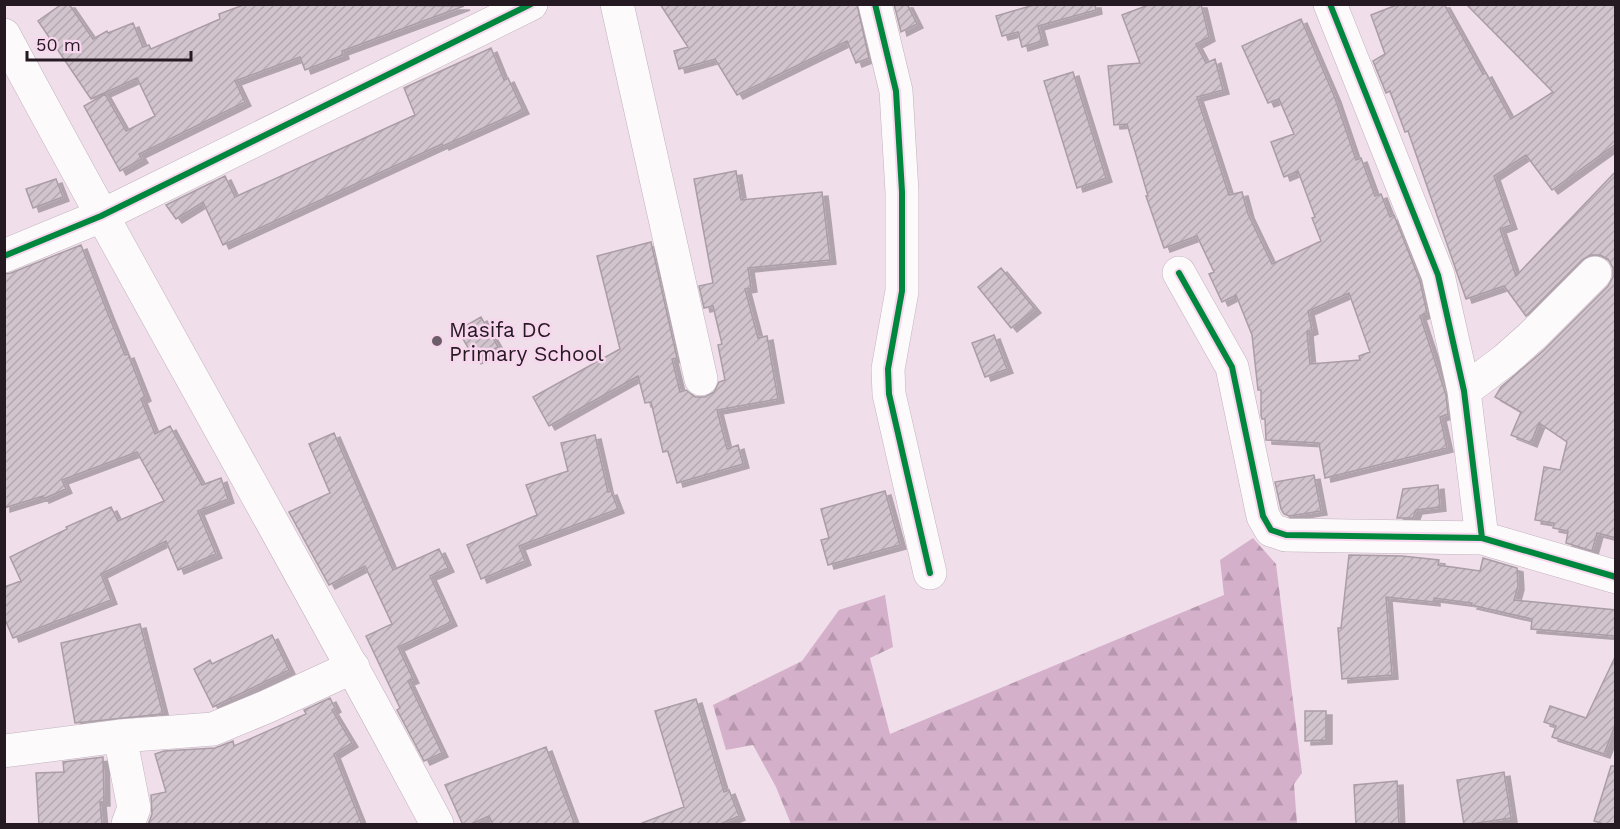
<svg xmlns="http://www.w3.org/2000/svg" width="1620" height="829" viewBox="0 0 1620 829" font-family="'Work Sans',sans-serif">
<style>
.forest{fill:url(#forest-firs)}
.building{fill:url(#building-hatch);stroke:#aa9da6;stroke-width:1.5;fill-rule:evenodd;filter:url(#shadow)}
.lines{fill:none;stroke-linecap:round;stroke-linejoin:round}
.minor-casing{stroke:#c1b3bc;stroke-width:34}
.major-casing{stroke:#c1b3bc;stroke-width:34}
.minor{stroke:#fdfafc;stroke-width:33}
.major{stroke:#fdfafc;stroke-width:33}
.cycleway-casing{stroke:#f8d6ee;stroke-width:10}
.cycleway{stroke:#00873e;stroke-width:6}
.poi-dot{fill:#6c5e68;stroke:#f8d6ee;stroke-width:2}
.labels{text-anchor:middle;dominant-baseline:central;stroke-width:5;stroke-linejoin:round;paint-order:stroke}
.poi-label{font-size:21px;fill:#251922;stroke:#f8d6ee;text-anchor:start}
</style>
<defs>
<pattern id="forest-firs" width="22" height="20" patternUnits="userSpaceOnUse" patternTransform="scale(1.5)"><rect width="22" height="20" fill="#d4b0ca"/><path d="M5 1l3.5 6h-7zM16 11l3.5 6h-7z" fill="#b697ad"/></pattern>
<pattern id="building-hatch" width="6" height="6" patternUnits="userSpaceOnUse" patternTransform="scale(1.5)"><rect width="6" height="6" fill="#d2c4cd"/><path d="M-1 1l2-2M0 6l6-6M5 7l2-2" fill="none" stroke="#b4a8b0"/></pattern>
<filter id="shadow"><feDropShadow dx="6" dy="4" stdDeviation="0" flood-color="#0004"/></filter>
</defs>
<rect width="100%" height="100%" fill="#f0deea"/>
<path class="forest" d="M 1253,538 L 1276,564 L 1302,773 L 1294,784 L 1297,824 L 791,824 L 776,787 L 753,745 L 726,750 L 713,705 L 802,661 L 839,610 L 885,595 L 893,647 L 870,658 L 890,734 L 1224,595 L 1220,560 Z"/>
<path class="building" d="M 62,4 L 69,4 L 93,39 L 107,31 L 108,33 L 133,23 L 143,47 L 149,45 L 151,49 L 220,19 L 219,14 L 246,4 L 464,6 L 342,51 L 343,55 L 305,70 L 300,57 L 235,81 L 245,102 L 139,154 L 142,159 L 120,171 L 84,106 L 105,94 L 126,131 L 155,116 L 137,78 L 91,99 L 38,21 Z
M 660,4 L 857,4 L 869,58 L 856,63 L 847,41 L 737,95 L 715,59 L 679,69 L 674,51 L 688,47 Z
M 894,4 L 907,4 L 917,24 L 901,32 Z
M 1037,4 L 1095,4 L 1096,10 L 1038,26 L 1042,41 L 1022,47 L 1018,32 L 1002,36 L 996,16 Z
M 1151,4 L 1201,4 L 1209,37 L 1196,44 L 1206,63 L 1215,59 L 1223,90 L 1197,97 L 1229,195 L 1242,192 L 1248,214 L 1272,264 L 1321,241 L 1312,218 L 1315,217 L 1298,171 L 1284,177 L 1271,142 L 1294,134 L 1279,99 L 1268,103 L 1242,46 L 1301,19 L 1335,98 L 1356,160 L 1361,158 L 1375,196 L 1381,194 L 1390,217 L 1394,215 L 1420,281 L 1427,313 L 1420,316 L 1446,395 L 1448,414 L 1440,417 L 1447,448 L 1325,478 L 1319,443 L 1266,440 L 1265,419 L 1262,419 L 1261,415 L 1261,390 L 1258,390 L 1252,335 L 1236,295 L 1222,302 L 1209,274 L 1214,272 L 1197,236 L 1164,248 L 1146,196 L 1148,196 L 1127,124 L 1114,125 L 1108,66 L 1140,63 L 1122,15 ZM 1349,293 L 1370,352 L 1359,356 L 1360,360 L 1310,364 L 1307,332 L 1312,330 L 1308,311 Z
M 1399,4 L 1444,4 L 1483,74 L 1486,73 L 1511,119 L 1553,92 L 1466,4 L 1616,4 L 1616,144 L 1552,190 L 1526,155 L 1494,176 L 1511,225 L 1500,229 L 1516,276 L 1616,171 L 1616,538 L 1597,533 L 1592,551 L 1566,543 L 1568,531 L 1553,528 L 1554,523 L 1535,520 L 1544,467 L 1560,470 L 1567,442 L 1539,423 L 1531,443 L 1511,435 L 1521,412 L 1495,397 L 1501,387 L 1544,350 L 1608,286 L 1613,277 L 1613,268 L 1608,259 L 1600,255 L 1590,255 L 1582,260 L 1526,316 L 1504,286 L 1466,299 L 1408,131 L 1405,132 L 1390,91 L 1386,93 L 1373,61 L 1385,54 L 1371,15 Z
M 491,48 L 504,80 L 508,78 L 523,110 L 443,146 L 442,144 L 223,245 L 203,202 L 176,219 L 166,205 L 225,176 L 235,197 L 415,115 L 404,88 Z
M 1073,72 L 1106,178 L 1077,188 L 1044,81 Z
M 736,171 L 741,200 L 822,192 L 830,260 L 748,268 L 751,288 L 745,289 L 758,338 L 767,336 L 778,399 L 717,410 L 727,449 L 738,445 L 743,464 L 677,483 L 668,451 L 663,452 L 651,402 L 645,403 L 638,376 L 549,426 L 533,397 L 620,349 L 597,256 L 651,242 L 677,358 L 672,359 L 680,392 L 686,390 L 695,397 L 705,397 L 714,392 L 719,382 L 725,380 L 718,345 L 722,344 L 713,306 L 704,308 L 699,286 L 713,283 L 694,179 Z
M 56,179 L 63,197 L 33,208 L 26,189 Z
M 81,245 L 108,314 L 125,355 L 128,354 L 145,397 L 141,399 L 155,434 L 170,426 L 202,485 L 221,478 L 228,499 L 198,511 L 216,554 L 178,570 L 166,541 L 101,574 L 111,600 L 13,638 L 4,617 L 4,587 L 21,581 L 10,557 L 67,529 L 66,527 L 111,507 L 118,521 L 164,501 L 137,452 L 62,480 L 66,489 L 43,499 L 43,496 L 4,508 L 4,274 L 11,273 Z
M 1001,268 L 1035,309 L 1011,328 L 978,287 Z
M 481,317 L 498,347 L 475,360 L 458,330 Z
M 994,335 L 1007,369 L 985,377 L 972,343 Z
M 334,433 L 393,570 L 439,549 L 448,568 L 430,576 L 451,622 L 398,647 L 413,679 L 408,681 L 442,753 L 424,761 L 397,710 L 400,708 L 366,636 L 392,624 L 365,566 L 329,585 L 289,512 L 330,493 L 309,444 Z
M 595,435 L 608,492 L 611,491 L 618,509 L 519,546 L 525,561 L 481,579 L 467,545 L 537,515 L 526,485 L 568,471 L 561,443 Z
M 1314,475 L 1321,511 L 1289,516 L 1284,514 L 1281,509 L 1275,482 Z
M 1438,485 L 1440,507 L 1416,510 L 1413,518 L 1397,518 L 1403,489 Z
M 885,491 L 900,545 L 828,565 L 821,540 L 829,538 L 821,509 Z
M 1349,555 L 1402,556 L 1439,560 L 1438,565 L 1480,571 L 1483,558 L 1517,568 L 1518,586 L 1514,600 L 1616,610 L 1616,636 L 1531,629 L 1532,619 L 1471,605 L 1472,603 L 1434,598 L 1434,602 L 1386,597 L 1392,675 L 1342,679 L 1338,628 L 1341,628 Z
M 140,624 L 163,714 L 75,723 L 61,643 Z
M 272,635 L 289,670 L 213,707 L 194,669 L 210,660 L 212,664 Z
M 1616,655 L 1616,723 L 1604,754 L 1552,737 L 1556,726 L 1544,722 L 1550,706 L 1586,718 Z
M 330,698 L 335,708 L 332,710 L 352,743 L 334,754 L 362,825 L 148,825 L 152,814 L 151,795 L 166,792 L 155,754 L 164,751 L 215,748 L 233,741 L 234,746 L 306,714 L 304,710 Z
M 696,699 L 724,792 L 729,790 L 739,816 L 718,825 L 642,825 L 642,823 L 684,807 L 655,711 Z
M 1305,711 L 1326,711 L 1326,740 L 1305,741 Z
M 546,747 L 575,825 L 493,825 L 489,816 L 469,825 L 463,825 L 445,785 Z
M 103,757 L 104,802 L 100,802 L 102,825 L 39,825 L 36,773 L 64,772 L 63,762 Z
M 1611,766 L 1616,766 L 1616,825 L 1607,825 L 1594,821 Z
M 1504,772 L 1511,818 L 1464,825 L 1457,780 Z
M 1397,781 L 1399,825 L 1356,825 L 1354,785 Z"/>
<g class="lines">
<defs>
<path id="minor" d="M 617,4 L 701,379
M 875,4 L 896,91 L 902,192 L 902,291 L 888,369 L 889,394 L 930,573
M 1330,4 L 1438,275 L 1464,391 L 1482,538
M 4,256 L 101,216 L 531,4
M 1179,273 L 1232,367 L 1263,516 L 1271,530 L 1286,535 L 1482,538 L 1616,577
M 1464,391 L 1505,360 L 1532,336 L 1595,273
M 120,736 L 134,808 L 128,824
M 4,751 L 120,736 L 213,729 L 266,707 L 353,667"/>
<path id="major" d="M 4,35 C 146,300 296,560 437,824"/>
</defs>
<use href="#minor" class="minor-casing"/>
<use href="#major" class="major-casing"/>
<use href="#minor" class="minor"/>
<use href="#major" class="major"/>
<defs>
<path id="cycleway" d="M 875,4 L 896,91 L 902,192 L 902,291 L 888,369 L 889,394 L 930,573
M 1330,4 L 1438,275 L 1464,391 L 1482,538
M 4,256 L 101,216 L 531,4
M 1179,273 L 1232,367 L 1263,516 L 1271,530 L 1286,535 L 1482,538 L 1616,577"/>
</defs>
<use href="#cycleway" class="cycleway-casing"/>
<use href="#cycleway" class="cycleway"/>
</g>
<circle class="poi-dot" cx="437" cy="341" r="6"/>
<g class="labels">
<g class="poi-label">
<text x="449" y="329">Masifa DC<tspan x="449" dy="24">Primary School</tspan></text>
</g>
</g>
<rect width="1620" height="829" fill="none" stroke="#251922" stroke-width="12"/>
<path d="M27 51v9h164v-9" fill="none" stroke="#251922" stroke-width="3"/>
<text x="36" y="51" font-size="18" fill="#251922" stroke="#f8d6ee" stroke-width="4.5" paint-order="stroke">50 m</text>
</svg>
